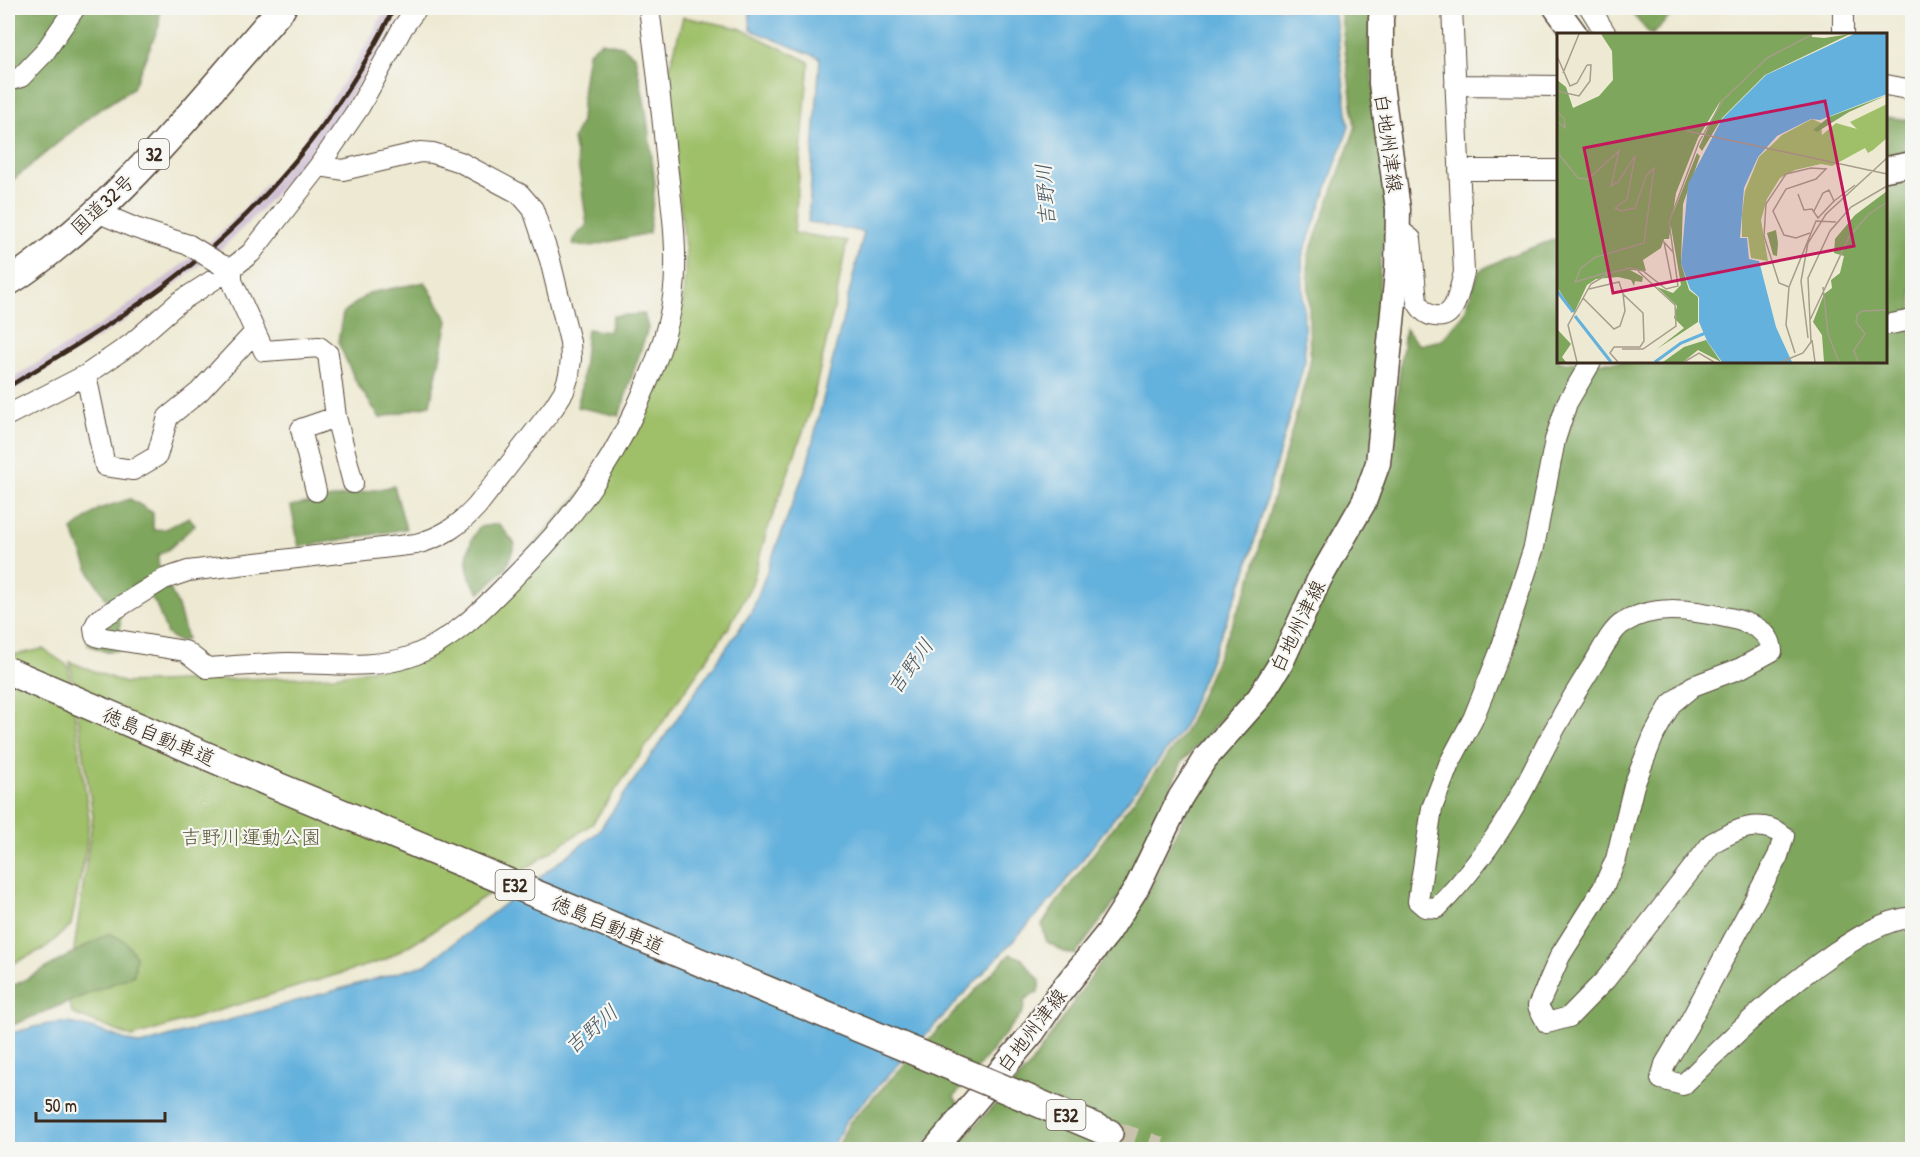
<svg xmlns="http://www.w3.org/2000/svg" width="1920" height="1157" viewBox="0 0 1920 1157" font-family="'Patrick Hand','Klee One',sans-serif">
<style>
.industrial{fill:#cebed2}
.green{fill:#9fc069;stroke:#6d7544;stroke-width:1.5}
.forest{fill:#7fa65d;stroke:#5d683e;stroke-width:1.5}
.water{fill:#64b1dd;stroke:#506e7e;stroke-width:1.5}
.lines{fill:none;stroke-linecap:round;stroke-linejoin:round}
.highway-tunnel{stroke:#c9c3ae;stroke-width:27;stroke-dasharray:27 14;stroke-linecap:butt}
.minor-casing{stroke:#564739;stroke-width:22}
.major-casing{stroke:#564739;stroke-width:27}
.highway-casing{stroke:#564739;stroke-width:30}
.minor{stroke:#fff;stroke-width:20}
.major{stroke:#fff;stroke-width:24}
.highway{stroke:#fff;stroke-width:27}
.rail{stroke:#3b2a1e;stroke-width:4.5}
.minor-bridge-casing{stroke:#564739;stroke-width:22;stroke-linecap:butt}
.highway-bridge-casing{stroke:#564739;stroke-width:30;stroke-linecap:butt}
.minor-bridge{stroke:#fff;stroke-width:20}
.highway-bridge{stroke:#fff;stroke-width:27}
.labels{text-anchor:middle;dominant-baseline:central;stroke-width:4.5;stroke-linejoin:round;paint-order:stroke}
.shield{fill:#f6f6f2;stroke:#73675e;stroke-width:1.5}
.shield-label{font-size:18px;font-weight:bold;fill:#3b2a1e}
.street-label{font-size:20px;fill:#3b2a1e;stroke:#f6f6f2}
.park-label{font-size:20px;fill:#595734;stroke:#f6f6f2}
.water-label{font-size:21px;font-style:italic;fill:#495961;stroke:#f6f6f2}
.inset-river{fill:none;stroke:#64b1dd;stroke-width:3}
.inset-road{fill:none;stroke:#a69d8a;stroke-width:1.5}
.view{fill:#c2185b;fill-opacity:0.15;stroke:#c2185b;stroke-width:3}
.inset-edge{fill:none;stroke:#3b2a1e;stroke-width:3}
</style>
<rect width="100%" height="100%" fill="#f6f6f2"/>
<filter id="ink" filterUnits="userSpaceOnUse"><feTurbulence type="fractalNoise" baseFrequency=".0167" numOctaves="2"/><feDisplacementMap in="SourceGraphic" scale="12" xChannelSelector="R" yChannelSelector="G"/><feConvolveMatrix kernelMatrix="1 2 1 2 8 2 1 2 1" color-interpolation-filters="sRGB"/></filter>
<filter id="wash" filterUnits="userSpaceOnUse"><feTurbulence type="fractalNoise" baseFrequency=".008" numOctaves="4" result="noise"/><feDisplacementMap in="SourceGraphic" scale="24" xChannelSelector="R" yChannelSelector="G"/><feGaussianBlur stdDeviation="1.35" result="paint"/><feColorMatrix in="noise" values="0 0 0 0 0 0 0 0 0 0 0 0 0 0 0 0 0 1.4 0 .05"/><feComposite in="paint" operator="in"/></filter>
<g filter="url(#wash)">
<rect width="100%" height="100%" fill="#ede9d2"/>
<path class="industrial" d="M 386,8 L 401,8 L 385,41 L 347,102 L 307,157 L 261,210 L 223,247 L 168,290 L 117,326 L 8,394 L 8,381 L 111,318 L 161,281 L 214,239 L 253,199 L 297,150 L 335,95 L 373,34 Z"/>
<path class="green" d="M 683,17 L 739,28 L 809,62 L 794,233 L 847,241 L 836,299 L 810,412 L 766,534 L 752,584 L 729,627 L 592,824 L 436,929 L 385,960 L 132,1037 L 73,1014 L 67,999 L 93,816 L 70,662 L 125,683 L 335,676 L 381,668 L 434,653 L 626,444 L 674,344 L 683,300 L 686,256 L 666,83 Z
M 43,649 L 68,666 L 89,818 L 86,849 L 71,925 L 45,948 L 8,966 L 8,656 Z"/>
<path class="forest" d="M 8,8 L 160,8 L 159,26 L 133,88 L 93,114 L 8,184 Z
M 1340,8 L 1372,8 L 1369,46 L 1382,153 L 1387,224 L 1380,263 L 1375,430 L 1370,465 L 1256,685 L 1226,714 L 1182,762 L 1127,886 L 1075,955 L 1064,952 L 1046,941 L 1042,925 L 1057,902 L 1185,732 L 1250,582 L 1310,364 L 1308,257 L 1355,129 Z
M 1627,8 L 1678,8 L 1653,34 L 1650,34 Z
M 601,42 L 622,46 L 635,56 L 646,110 L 655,184 L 649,233 L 591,246 L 573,245 L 574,238 L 587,225 L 580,175 L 573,139 L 581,121 L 583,87 L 588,53 Z
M 1886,117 L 1912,121 L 1912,1149 L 953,1150 L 1029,1067 L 1145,898 L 1205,771 L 1333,574 L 1388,467 L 1405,329 L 1419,345 L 1442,340 L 1464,314 L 1479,271 L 1504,258 L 1558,238 L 1558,362 L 1886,362 Z
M 425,282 L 448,321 L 430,405 L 380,418 L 356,382 L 338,342 L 343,313 L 369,293 Z
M 644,314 L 648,328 L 619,416 L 577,407 L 581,391 L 587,329 L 609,332 L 613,316 Z
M 394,486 L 406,529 L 299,547 L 291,506 Z
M 130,499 L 153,513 L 153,530 L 165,529 L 189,517 L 195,525 L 169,549 L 158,555 L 158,563 L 178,606 L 187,639 L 179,642 L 167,634 L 156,604 L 138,583 L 120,614 L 120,650 L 107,652 L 88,645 L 89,614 L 108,602 L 90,573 L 72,530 L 99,509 Z
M 499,524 L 515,544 L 506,568 L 480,593 C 461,572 464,550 479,527 Z
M 109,933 L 125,941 L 136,956 L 134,975 L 8,1027 L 8,986 L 17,984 Z
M 1010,954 L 1021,958 L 1040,981 L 1038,992 L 1025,999 L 1023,1012 L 954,1097 L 959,1104 L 921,1149 L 836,1150 L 849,1123 Z"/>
<path class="water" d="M 749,8 L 1334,8 L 1349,127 L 1302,257 L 1305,361 L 1245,575 L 1182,730 L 1052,899 L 845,1122 L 832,1149 L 8,1149 L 8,1034 C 26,1030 49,1021 68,1023 C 92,1026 117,1037 140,1045 L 425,965 L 598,832 L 752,611 L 807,465 L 864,232 L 808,222 L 820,58 L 751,30 Z"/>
</g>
<g filter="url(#ink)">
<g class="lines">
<path class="highway-tunnel" d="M 1109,1133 L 1160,1150"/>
<defs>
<path id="minor" d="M 1590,8 L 1606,34
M 1843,8 L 1843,34
M 8,81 L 21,77 L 44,53 L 75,8
M 1455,85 L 1558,86
M 1886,85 L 1912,90
M 319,166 L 343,170 L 420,152 L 433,153 L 460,162 L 520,194 L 533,209 L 550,260 L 570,342 L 571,359 L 569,375 L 564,391 L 554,407 L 477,506 C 459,526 442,537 416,544 L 188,571 L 164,579 L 98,620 L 94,628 L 95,635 L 99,637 L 185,651 L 207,668 C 234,666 261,664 288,663 C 328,663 374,670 412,656 C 459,639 493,598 527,564 C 581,510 619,452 648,381 C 663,346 675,309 675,270 C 676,235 671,200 667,165 C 662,112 656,60 649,8
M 1459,170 L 1558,170
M 97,212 L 135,228 L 189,245
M 1397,228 L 1411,239 L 1417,302 C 1422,310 1426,315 1435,316 C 1457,320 1459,288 1464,273 L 1452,8
M 222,265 L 232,268 L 251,253 L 319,166 L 360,106 L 403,27 L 417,8
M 232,268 L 179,302 L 131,344 L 86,375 L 105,466 L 133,470 L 157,456 L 168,417 L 199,392 L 255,332
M 232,268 L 232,281 L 264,351 L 319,347 L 328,354 L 336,417 L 353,483
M 1886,325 L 1912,320
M 1591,362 L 1567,403 L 1555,440 L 1534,547 L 1501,649 L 1473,719 L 1449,764 L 1432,808 L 1418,901 L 1425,907 L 1437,908 C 1468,877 1495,840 1516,803 C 1532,775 1545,745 1561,718 C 1571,699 1583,681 1594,663 C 1601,652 1612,629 1623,623 C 1653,604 1688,610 1720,616 C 1741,620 1771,627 1772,651 L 1741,668 L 1693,686 L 1671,704 L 1654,735 L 1634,785 L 1616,859 L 1603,888 L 1560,956 L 1538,1006 L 1547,1023 L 1569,1017 L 1606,979 L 1712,843 C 1735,830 1760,817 1784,836 L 1778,856 L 1687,1027 L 1665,1064 L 1661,1079 L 1683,1085 C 1731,1038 1778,991 1834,953 C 1860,936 1882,921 1912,917
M 8,415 L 86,375
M 316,491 L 301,429 L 336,417"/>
<path id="major" d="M 1556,8 L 1575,34
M 1886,169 L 1912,164
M 934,1150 L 1033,1032 L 1058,995 L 1108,933 L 1136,889 L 1180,798 L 1204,760 L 1259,698 L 1281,663 L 1319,580 L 1364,502 L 1378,463 L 1397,272 L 1398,209 L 1381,84 L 1381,18 L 1383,8"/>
<path id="highway" d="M 8,282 C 31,269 52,250 73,233 C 151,166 215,84 282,8
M 1024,1097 L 1109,1133"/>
</defs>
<use href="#minor" class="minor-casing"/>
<use href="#major" class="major-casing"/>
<use href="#highway" class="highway-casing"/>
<use href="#minor" class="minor"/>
<use href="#major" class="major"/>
<use href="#highway" class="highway"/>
<path class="rail" d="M 8,387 C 60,355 114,323 164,286 C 261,214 341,116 394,8"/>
<defs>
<path id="minor-bridge" d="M 189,245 L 220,264"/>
<path id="highway-bridge" d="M 8,671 L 277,786 L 1024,1097"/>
</defs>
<use href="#minor-bridge" class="minor-bridge-casing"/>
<use href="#highway-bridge" class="highway-bridge-casing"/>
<use href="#minor-bridge" class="minor-bridge"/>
<use href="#highway-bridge" class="highway-bridge"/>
</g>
</g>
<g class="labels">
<g class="shield">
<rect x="139" y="139" width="30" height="30" rx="4.5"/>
<rect x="495.5" y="870" width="39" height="30" rx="4.5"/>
<rect x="1046.5" y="1100" width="39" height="30" rx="4.5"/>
</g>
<g class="shield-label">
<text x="154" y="154">32</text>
<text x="515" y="885">E32</text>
<text x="1066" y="1115">E32</text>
</g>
<g class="street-label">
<text transform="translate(1389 143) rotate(82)">白地州津線</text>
<text transform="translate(102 204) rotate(-43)">国道32号</text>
<text transform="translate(1297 626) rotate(-64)">白地州津線</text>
<text transform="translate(159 736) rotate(23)">徳島自動車道</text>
<text transform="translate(608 924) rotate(23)">徳島自動車道</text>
<text transform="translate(1031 1030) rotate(-52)">白地州津線</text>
</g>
<g class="park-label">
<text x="251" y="836">吉野川運動公園</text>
</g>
<g class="water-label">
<text transform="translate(1045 195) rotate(-94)">吉野川</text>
<text transform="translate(910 666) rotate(-54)">吉野川</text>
<text transform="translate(591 1029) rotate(-41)">吉野川</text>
</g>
</g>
<g transform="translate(1557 33)">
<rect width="330" height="330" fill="#ede9d2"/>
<path d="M 330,71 L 330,105 L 316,117 L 311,120 L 308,115 L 275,133 L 264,131 L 238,137 L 223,145 L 210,166 L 204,187 L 211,228 L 194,225 L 191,204 L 185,204 L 185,181 L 188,158 L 202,124 L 225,102 L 255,86 L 264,90 L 265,102 L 279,90 L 300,96 L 293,89 Z" fill="#9fc069"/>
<path d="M 44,1 L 254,1 L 255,4 L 267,5 L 293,1 L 208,42 L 165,85 L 145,118 L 142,114 L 164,67 L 141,105 L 119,160 L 112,206 L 107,206 L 104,215 L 86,227 L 89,238 L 73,237 L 86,244 L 85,249 L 78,248 L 77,253 L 74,247 L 61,244 L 39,246 L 30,252 L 17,280 L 0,254 L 0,47 L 9,54 L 16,75 L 42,63 L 56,47 L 55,18 ZM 330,62 L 292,79 L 260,99 L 256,97 L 272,84 ZM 140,120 L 143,123 L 126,171 L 124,230 L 132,257 L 141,264 L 141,289 L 100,316 L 127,295 L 117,285 L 120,273 L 100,254 L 116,260 L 124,252 L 113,188 ZM 330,158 L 330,329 L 267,329 L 265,302 L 256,289 L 267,261 L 275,255 L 274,247 L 283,240 L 287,223 L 277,220 L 278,206 L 298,182 ZM 219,197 L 221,210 L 220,223 L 216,222 L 210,200 ZM 0,296 L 14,311 L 5,324 L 9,329 L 0,329 ZM 149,307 L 164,329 L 141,317 L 126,329 L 106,329 L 127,314 Z" fill="#7fa65d"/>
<path d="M 297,1 L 330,1 L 330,61 L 263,87 L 254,86 L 220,103 L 201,124 L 187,155 L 183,205 L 190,205 L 192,226 L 202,228 L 219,294 L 235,329 L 165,329 L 150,308 L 142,289 L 142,264 L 133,256 L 124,230 L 131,151 L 165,86 L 209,42 Z" fill="#64b1dd"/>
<path class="inset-river" d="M 0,258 L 16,279M 18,283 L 54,329M 98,329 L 124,310 L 151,299"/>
<path class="inset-road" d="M 0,23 L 13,53 L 20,50 L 30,32M 6,40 L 22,1M 0,58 L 22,63 L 33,48 L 34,32 L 30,32M 0,79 L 7,85 L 8,95 L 0,88M 130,98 L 330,141M 0,119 L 21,145 L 31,146 L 62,118 L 54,153 L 61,149 L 78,123 L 70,166 L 58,175 L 64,178 L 78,175 L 89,143 L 97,135 L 87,210 L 39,224 L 24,235 L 18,249 L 52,239M 241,161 L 247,177 L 255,176 L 261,185 L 277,168 L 272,157 L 266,160 L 257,178M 277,168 L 298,152M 115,249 L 107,209 L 116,219M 232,254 L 222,250 L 207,203 L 209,171 L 229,141 L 254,135 L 269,136 L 259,146 L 229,156 L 216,178 L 227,202 L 239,205 L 253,200M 266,254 L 271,301 L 282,329M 32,256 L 62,249 L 66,261 L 86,280 L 87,308 L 83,314 L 57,314 L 53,320 L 61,329M 26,265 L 57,296 L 63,293 L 68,278 L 66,261M 253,287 L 292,204 L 312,181 L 330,169M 251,305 L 244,248 L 251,210 L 269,181 L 330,125M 255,307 L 258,329M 65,316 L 86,316 L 119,293 L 118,272 L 81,238M 238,320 L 229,292 L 232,254 L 259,188 L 279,189M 20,329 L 11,292 L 34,251 L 53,240 L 73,235 L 86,238 L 109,256 L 121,253 L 112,189 L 142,109 L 166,67 L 210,25 L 256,1M 127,329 L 142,320 L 157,329M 224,329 L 246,320 L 254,309 L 251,245 L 273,198 L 294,174 L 330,153M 301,329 L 297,317 L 308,301 L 299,289 L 300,282 L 305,278 L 330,277"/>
<path class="view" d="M 268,68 L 297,213 L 56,260 L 27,115 Z"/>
<rect width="330" height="330" class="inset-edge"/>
</g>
<rect width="1920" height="1157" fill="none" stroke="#f6f6f2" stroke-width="30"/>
<path d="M36 1112v9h129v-9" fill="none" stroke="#3b2a1e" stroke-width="3"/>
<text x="45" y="1112" font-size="18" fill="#3b2a1e" stroke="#f6f6f2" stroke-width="4.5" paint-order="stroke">50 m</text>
</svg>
